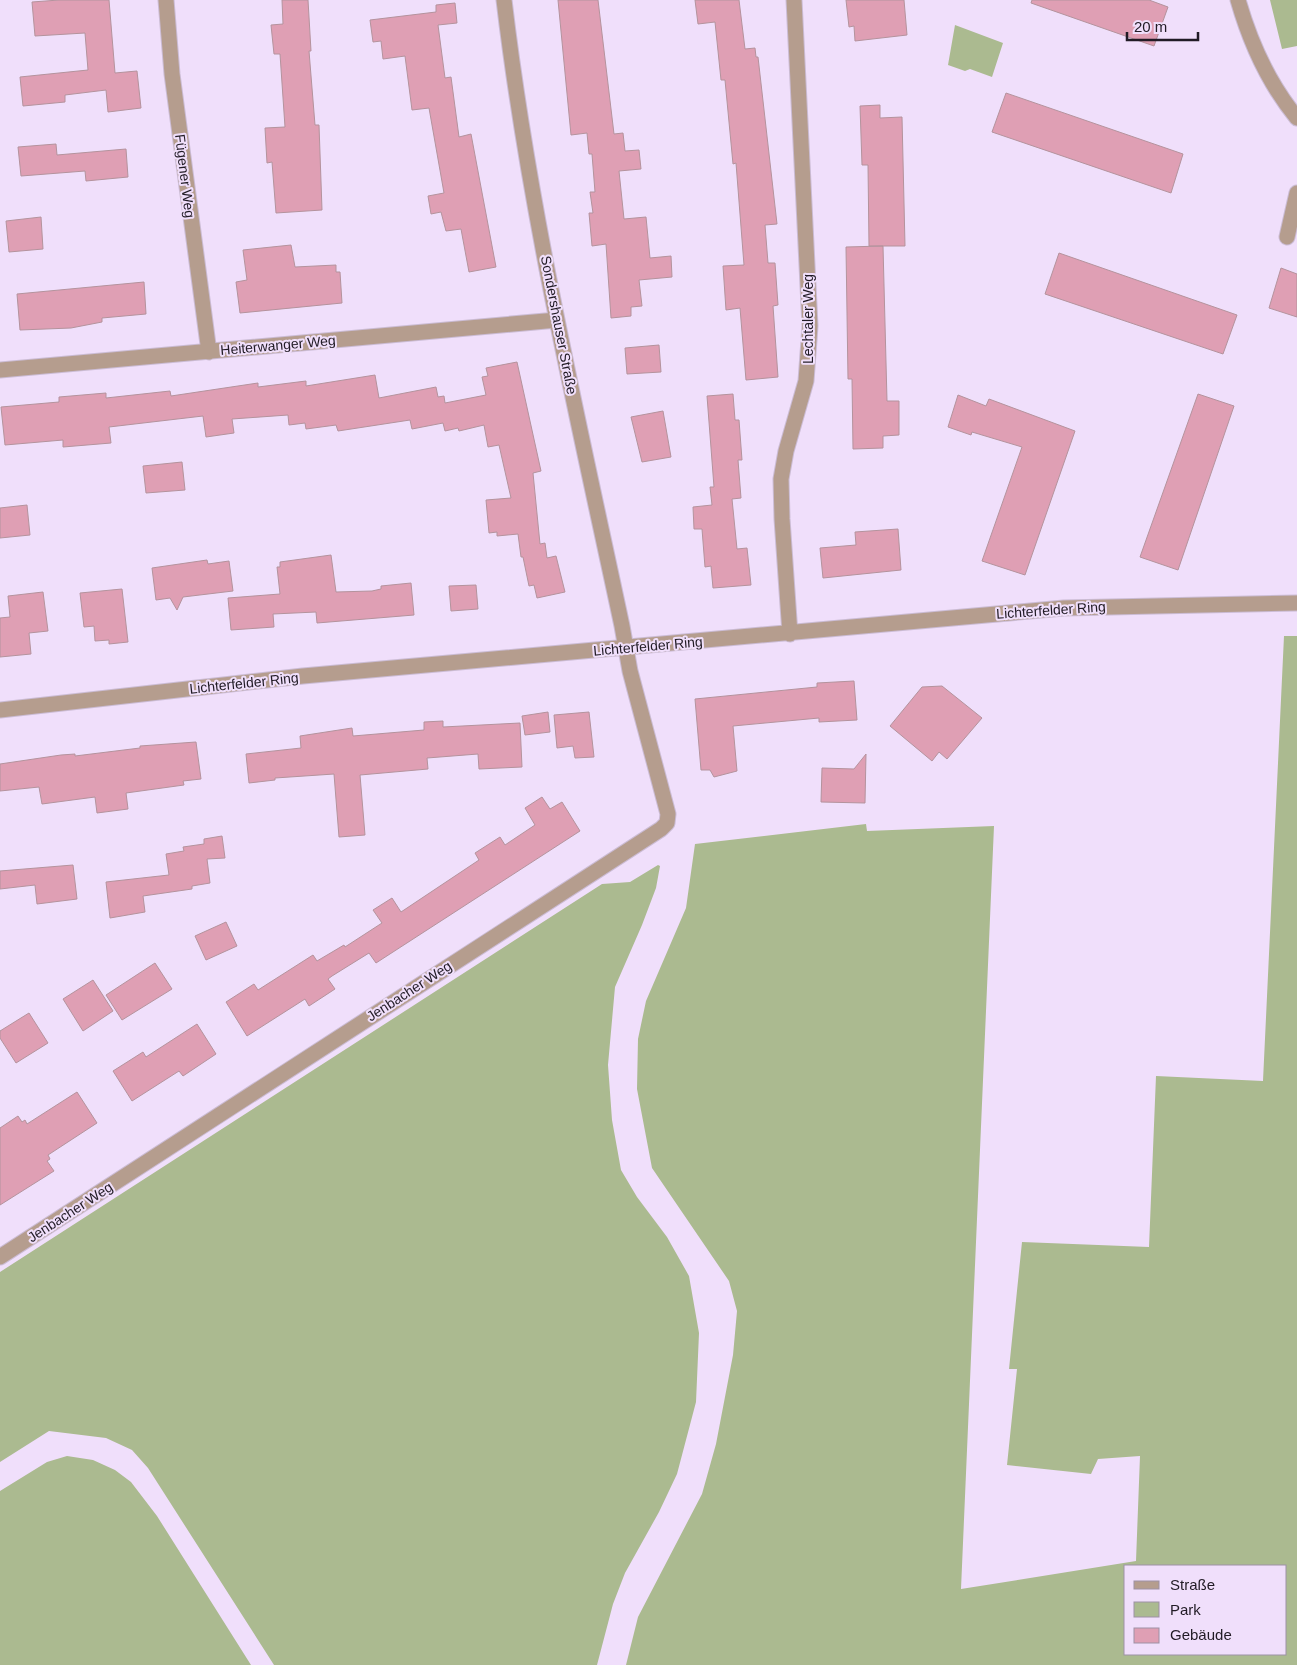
<svg xmlns="http://www.w3.org/2000/svg" width="1297" height="1665" viewBox="0 0 1297 1665" font-family="Arial,sans-serif">
<style>
.green{fill:#abba90;fill-rule:evenodd}
.building{fill:#df9fb4;stroke:#b4939d}
.lines{fill:none;stroke-linecap:round;stroke-linejoin:round}
.minor-casing{stroke:#cbbcd4;stroke-width:17}
.minor{stroke:#b59d8e;stroke-width:15}
.labels{text-anchor:middle;dominant-baseline:central;stroke-width:4;stroke-linejoin:round;paint-order:stroke}
.street-label{font-size:14px;fill:#211b25;stroke:#f0dffb}
</style>
<rect width="100%" height="100%" fill="#f0dffb"/>
<path class="green" d="M 1270,0 L 1297,0 L 1297,46 L 1282,49 Z
M 955,25 L 1003,43 L 992,77 L 970,69 L 965,71 L 948,65 Z
M 1284,636 L 1297,636 L 1297,1665 L 626,1665 L 638,1617 L 702,1494 L 716,1444 L 733,1355 L 737,1311 L 729,1281 L 652,1168 L 637,1089 L 638,1039 L 646,1001 L 686,908 L 695,844 L 866,824 L 867,831 L 994,826 L 961,1589 L 1136,1561 L 1140,1456 L 1098,1459 L 1091,1474 L 1007,1465 L 1017,1369 L 1009,1369 L 1022,1242 L 1149,1247 L 1156,1076 L 1263,1081 ZM 1126,1566 L 1286,1566 L 1286,1654 L 1126,1654 Z
M 658,865 L 660,866 L 656,888 L 642,925 L 615,987 L 608,1065 L 612,1120 L 621,1170 L 637,1197 L 667,1237 L 689,1276 L 699,1333 L 696,1402 L 677,1474 L 659,1512 L 625,1573 L 613,1604 L 597,1665 L 274,1665 L 148,1468 L 132,1450 L 106,1438 L 49,1431 L 0,1462 L 0,1272 L 602,884 L 630,882 Z
M 67,1456 L 93,1460 L 115,1470 L 131,1482 L 157,1516 L 251,1665 L 0,1665 L 0,1491 L 47,1462 Z"/>
<path class="building" d="M 59,0 L 109,0 L 115,73 L 137,71 L 141,108 L 108,112 L 106,90 L 65,95 L 65,102 L 23,106 L 20,77 L 88,70 L 85,33 L 35,36 L 32,2 Z
M 282,0 L 308,0 L 311,51 L 309,51 L 315,125 L 319,125 L 322,210 L 276,213 L 272,162 L 267,163 L 265,128 L 285,127 L 280,54 L 274,54 L 271,25 L 283,24 Z
M 558,0 L 598,0 L 614,134 L 623,133 L 625,151 L 639,150 L 641,169 L 619,171 L 624,219 L 646,217 L 650,258 L 671,256 L 672,277 L 639,280 L 642,306 L 631,307 L 631,316 L 611,318 L 606,244 L 592,246 L 589,213 L 593,213 L 590,192 L 595,192 L 592,154 L 589,154 L 587,133 L 571,135 Z
M 695,0 L 739,0 L 745,49 L 755,48 L 756,57 L 758,57 L 777,224 L 765,225 L 768,263 L 775,263 L 778,305 L 773,306 L 778,377 L 746,380 L 740,308 L 726,310 L 723,266 L 744,265 L 736,163 L 733,164 L 725,80 L 721,80 L 715,22 L 698,24 Z
M 846,0 L 904,0 L 907,35 L 855,41 L 854,26 L 849,27 Z
M 1032,0 L 1149,0 L 1168,7 L 1154,46 L 1031,3 Z
M 455,3 L 457,23 L 438,25 L 445,78 L 451,77 L 459,137 L 471,134 L 496,267 L 469,272 L 461,229 L 446,231 L 441,212 L 431,214 L 428,196 L 444,193 L 429,108 L 412,110 L 405,56 L 383,59 L 381,41 L 373,42 L 370,20 L 436,12 L 436,5 Z
M 1006,93 L 1183,154 L 1171,193 L 992,132 Z
M 880,105 L 880,118 L 902,117 L 905,246 L 869,246 L 868,165 L 862,165 L 860,106 Z
M 56,144 L 57,155 L 126,149 L 128,177 L 86,181 L 85,171 L 21,176 L 18,147 Z
M 41,217 L 43,249 L 9,252 L 6,221 Z
M 291,245 L 295,267 L 336,265 L 336,272 L 340,272 L 342,303 L 240,313 L 236,282 L 247,280 L 243,250 Z
M 883,246 L 887,401 L 899,401 L 899,435 L 883,436 L 883,448 L 853,449 L 852,379 L 848,379 L 846,247 Z
M 1059,253 L 1237,315 L 1223,354 L 1045,294 Z
M 1281,268 L 1297,274 L 1297,317 L 1269,308 Z
M 144,282 L 146,314 L 102,318 L 102,322 L 71,328 L 20,330 L 17,294 Z
M 659,345 L 661,372 L 627,374 L 625,348 Z
M 517,362 L 541,471 L 533,473 L 540,544 L 545,543 L 547,558 L 556,556 L 565,592 L 537,598 L 534,585 L 529,586 L 523,557 L 521,557 L 518,534 L 497,536 L 497,532 L 489,533 L 486,500 L 511,498 L 499,445 L 488,447 L 484,425 L 459,431 L 458,428 L 445,431 L 443,423 L 412,429 L 410,420 L 338,431 L 336,425 L 306,429 L 305,423 L 289,425 L 288,415 L 232,419 L 234,433 L 206,437 L 203,416 L 109,427 L 111,443 L 63,447 L 63,440 L 5,445 L 1,407 L 59,402 L 59,397 L 106,393 L 106,398 L 170,391 L 171,396 L 258,383 L 258,387 L 306,381 L 306,386 L 375,375 L 379,398 L 436,387 L 438,397 L 444,396 L 445,403 L 486,395 L 482,377 L 488,376 L 486,368 Z
M 733,394 L 735,420 L 739,420 L 742,460 L 738,460 L 741,498 L 732,499 L 737,549 L 747,548 L 751,585 L 713,588 L 711,566 L 705,567 L 702,529 L 694,529 L 693,507 L 712,505 L 710,487 L 714,487 L 707,396 Z
M 1198,394 L 1234,406 L 1178,570 L 1140,557 Z
M 958,395 L 986,406 L 989,399 L 1075,431 L 1025,575 L 982,561 L 1022,447 L 972,432 L 971,435 L 948,427 Z
M 663,411 L 671,457 L 642,462 L 631,417 Z
M 182,462 L 185,490 L 146,493 L 143,466 Z
M 27,505 L 30,535 L 0,538 L 0,508 Z
M 898,529 L 901,570 L 823,578 L 820,548 L 856,545 L 855,532 Z
M 331,555 L 336,592 L 372,591 L 381,589 L 381,586 L 411,583 L 414,615 L 317,623 L 316,612 L 273,614 L 274,627 L 231,630 L 228,598 L 280,594 L 277,567 L 280,567 L 280,562 Z
M 207,560 L 208,564 L 229,561 L 233,591 L 183,597 L 177,610 L 170,598 L 156,600 L 152,568 Z
M 476,585 L 478,609 L 451,611 L 449,586 Z
M 122,589 L 128,642 L 109,644 L 109,640 L 95,641 L 94,626 L 84,627 L 80,593 Z
M 43,592 L 48,631 L 29,633 L 31,654 L 0,657 L 0,618 L 10,617 L 8,596 Z
M 854,681 L 857,720 L 819,722 L 819,718 L 733,726 L 737,771 L 714,777 L 710,770 L 701,770 L 695,699 L 817,687 L 817,683 Z
M 942,686 L 982,718 L 947,759 L 939,752 L 932,761 L 890,726 L 922,687 Z
M 548,712 L 550,732 L 525,735 L 522,716 Z
M 589,712 L 594,757 L 575,758 L 573,746 L 557,748 L 554,715 Z
M 443,721 L 443,727 L 520,723 L 522,767 L 479,769 L 478,754 L 427,758 L 428,769 L 360,775 L 365,835 L 339,837 L 334,774 L 275,778 L 275,780 L 249,783 L 246,754 L 301,748 L 300,736 L 352,728 L 353,736 L 424,730 L 424,722 Z
M 196,742 L 201,779 L 183,781 L 184,785 L 126,793 L 128,809 L 97,813 L 95,797 L 42,804 L 39,787 L 0,791 L 0,764 L 61,755 L 75,754 L 75,756 L 140,748 L 140,746 Z
M 866,754 L 865,803 L 821,802 L 822,768 L 854,769 Z
M 542,797 L 550,809 L 562,802 L 580,831 L 376,963 L 369,953 L 332,976 L 328,979 L 335,989 L 309,1006 L 305,999 L 247,1036 L 226,1002 L 254,984 L 258,990 L 313,955 L 317,961 L 344,945 L 345,947 L 382,923 L 373,910 L 392,898 L 401,912 L 479,860 L 475,853 L 500,837 L 505,845 L 535,825 L 525,808 Z
M 222,836 L 225,858 L 207,859 L 210,883 L 192,886 L 192,889 L 143,896 L 145,912 L 110,918 L 106,882 L 169,875 L 166,854 L 184,851 L 183,847 L 204,844 L 204,839 Z
M 73,865 L 77,899 L 37,904 L 35,885 L 0,889 L 0,871 Z
M 226,922 L 237,946 L 206,960 L 195,936 Z
M 155,963 L 172,989 L 122,1020 L 106,995 Z
M 93,980 L 113,1011 L 83,1031 L 63,999 Z
M 29,1013 L 48,1043 L 16,1063 L 0,1038 L 0,1031 Z
M 197,1024 L 216,1054 L 183,1076 L 179,1071 L 132,1101 L 113,1071 L 143,1052 L 146,1057 Z
M 77,1092 L 97,1123 L 48,1155 L 50,1159 L 47,1161 L 54,1171 L 0,1205 L 0,1128 L 18,1116 L 22,1122 L 25,1120 L 27,1124 Z"/>
<g class="lines">
<defs>
<path id="minor" d="M 166,0 L 172,74 L 209,352
M 1238,0 C 1250,42 1269,84 1297,118
M 1287,237 L 1297,193
M 0,370 L 557,320
M 790,634 L 782,519 L 781,479 L 786,451 L 806,381 L 810,326 L 794,0
M 0,710 L 303,676 L 1064,608 L 1297,603
M 0,1257 L 661,829 L 667,823 L 668,814 L 630,671 L 622,626 C 578,419 529,211 504,0"/>
</defs>
<use href="#minor" class="minor-casing"/>
<use href="#minor" class="minor"/>
</g>
<g class="labels">
<g class="street-label">
<text transform="translate(185 176) rotate(83)">Fügener Weg</text>
<text transform="translate(808 319) rotate(-90)">Lechtaler Weg</text>
<text transform="translate(559 325) rotate(79)">Sondershauser Straße</text>
<text transform="translate(278 345) rotate(-5)">Heiterwanger Weg</text>
<text transform="translate(1051 610) rotate(-4)">Lichterfelder Ring</text>
<text transform="translate(648 646) rotate(-5)">Lichterfelder Ring</text>
<text transform="translate(244 683) rotate(-6)">Lichterfelder Ring</text>
<text transform="translate(409 991) rotate(-33)">Jenbacher Weg</text>
<text transform="translate(70 1212) rotate(-33)">Jenbacher Weg</text>
</g>
</g>
<rect x="1124" y="1565" width="162" height="90" fill="#f0dffb" stroke="#9d91a5"/>
<rect x="1134" y="1581" width="25" height="8" fill="#b59d8e" stroke="#9d91a5"/>
<text x="1170" y="1590" font-size="15" fill="#211b25">Straße</text>
<rect x="1134" y="1602" width="25" height="15" fill="#abba90" stroke="#9d91a5"/>
<text x="1170" y="1615" font-size="15" fill="#211b25">Park</text>
<rect x="1134" y="1628" width="25" height="15" fill="#df9fb4" stroke="#9d91a5"/>
<text x="1170" y="1640" font-size="15" fill="#211b25">Gebäude</text>
<path d="M1127 32v8h71v-8" fill="none" stroke="#211b25" stroke-width="2.5"/>
<text x="1134" y="32" font-size="15" fill="#211b25" stroke="#f0dffb" stroke-width="4" paint-order="stroke">20 m</text>
</svg>
